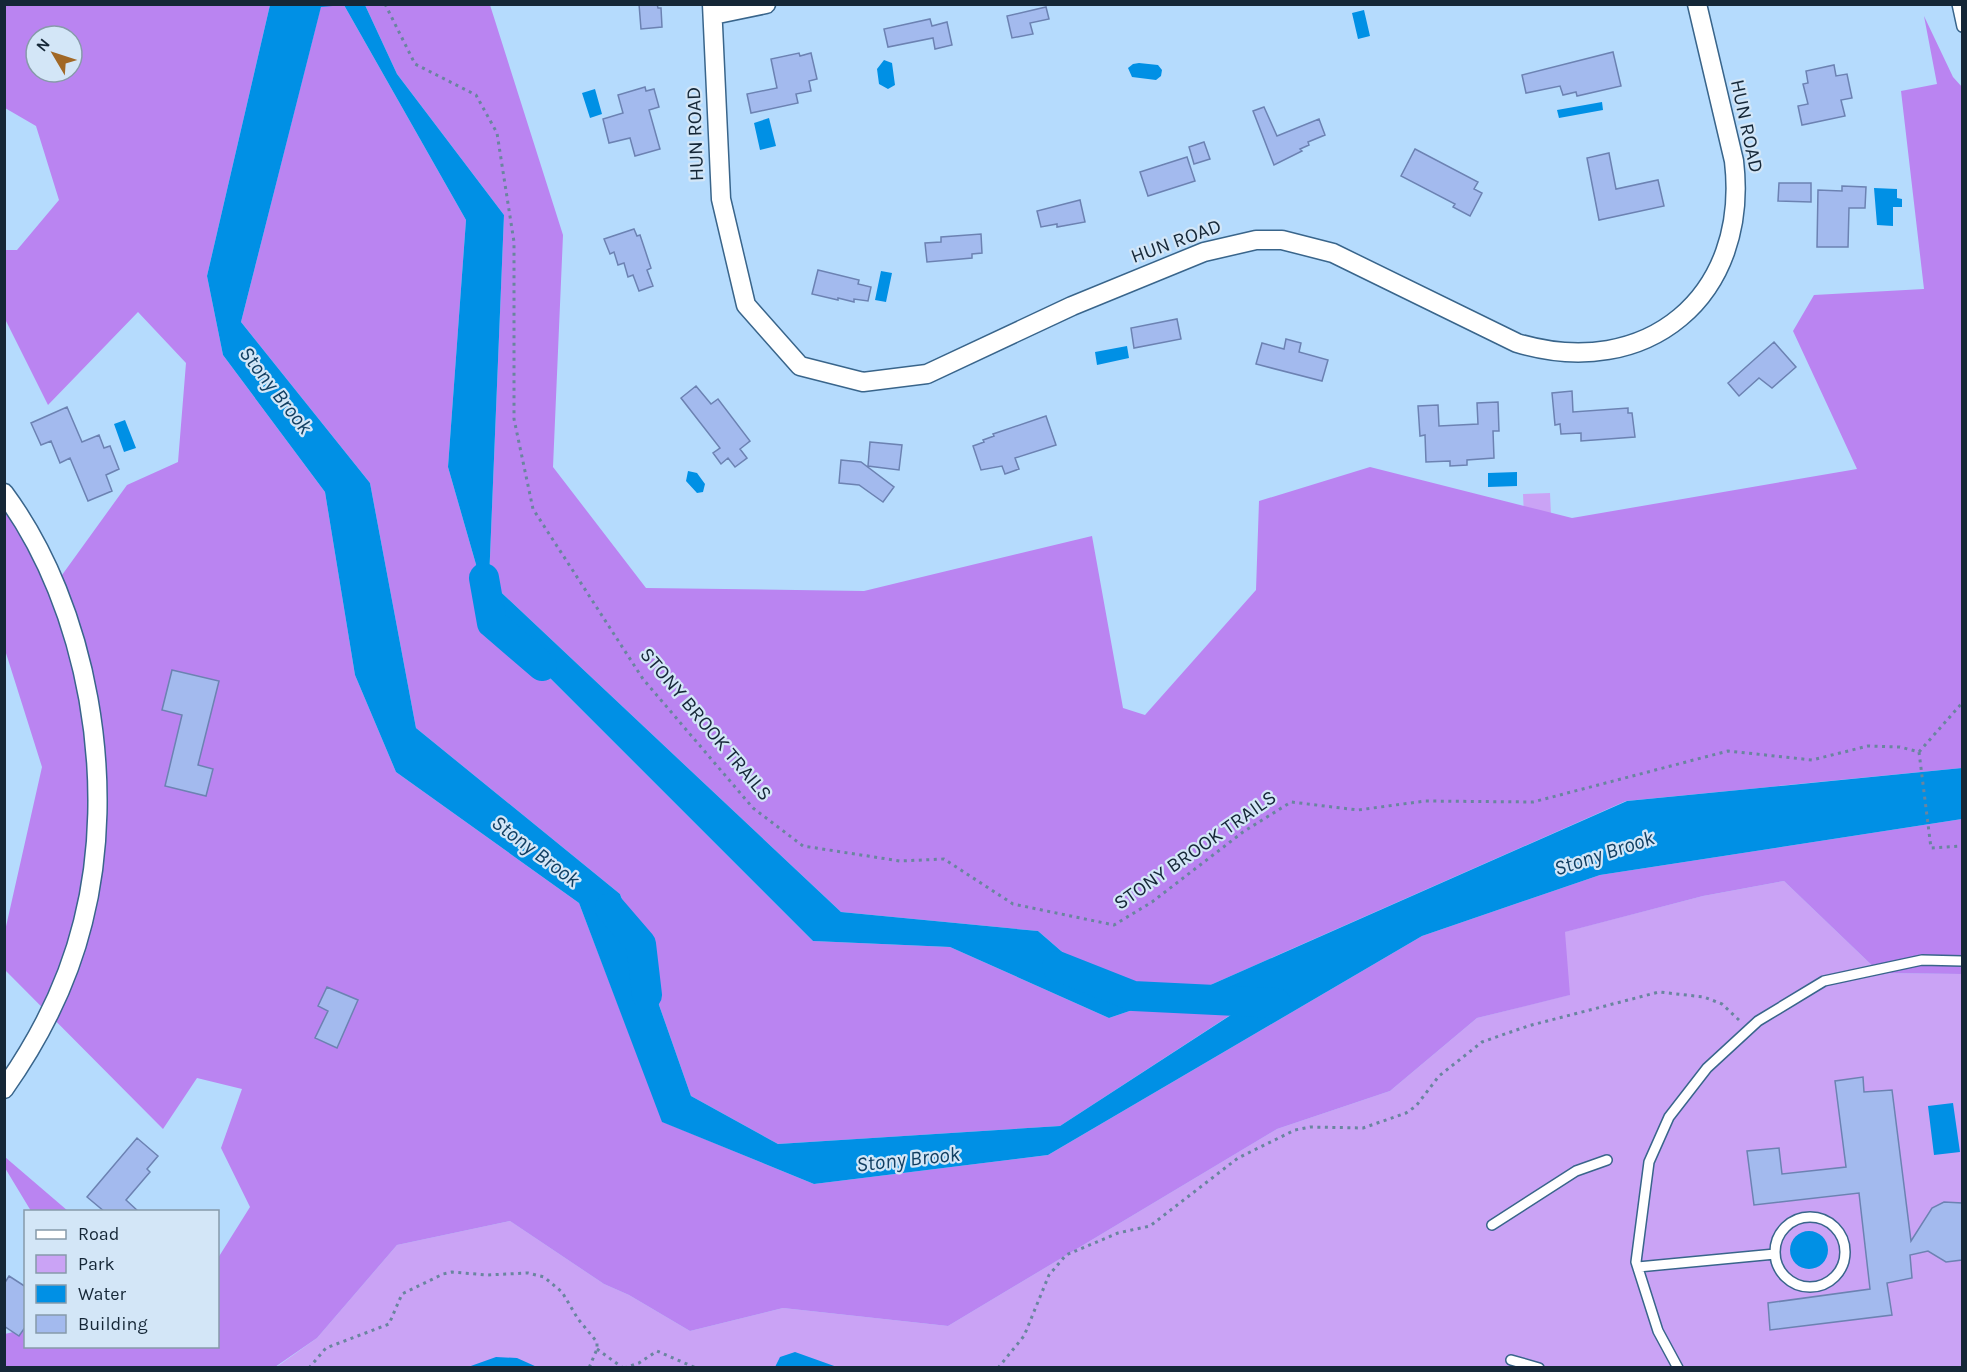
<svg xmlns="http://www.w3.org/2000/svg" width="1967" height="1372" viewBox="0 0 1967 1372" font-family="Karla,sans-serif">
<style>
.green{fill:#caa3f5}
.forest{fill:#ba84f1;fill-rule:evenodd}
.water{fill:#0090e5;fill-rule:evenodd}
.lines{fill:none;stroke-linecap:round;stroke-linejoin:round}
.river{stroke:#0090e5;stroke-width:30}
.building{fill:#a3baee;stroke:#6c82b2;stroke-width:1.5}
.lane-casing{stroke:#39658b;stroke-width:12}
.street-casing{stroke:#39658b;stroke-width:21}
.path{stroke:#69859f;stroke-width:3;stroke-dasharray:3 4.5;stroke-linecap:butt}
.lane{stroke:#fff;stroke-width:9}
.street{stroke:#fff;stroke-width:18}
.labels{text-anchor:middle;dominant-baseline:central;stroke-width:4.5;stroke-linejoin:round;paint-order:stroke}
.street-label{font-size:20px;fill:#152737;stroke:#d3e6f7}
.water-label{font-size:21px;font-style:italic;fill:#123f62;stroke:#d3e6f7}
</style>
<rect width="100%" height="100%" fill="#b5dbfd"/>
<path class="green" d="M 1550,493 L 1551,515 L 1524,516 L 1523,494 Z
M 1784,881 L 1880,973 L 1962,974 L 1962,1367 L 275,1368 L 317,1338 L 397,1245 L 510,1221 L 604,1284 L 629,1295 L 690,1331 L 783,1308 L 948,1326 L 1277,1129 L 1390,1091 L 1477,1018 L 1569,995 L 1564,932 L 1703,896 Z"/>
<path class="forest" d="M 5,5 L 270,5 L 207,276 L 223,355 L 325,492 L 355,675 L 396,772 L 579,903 L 663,1122 L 814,1184 L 1048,1155 L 1422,936 L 1600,875 L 1962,819 L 1962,974 L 1880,973 L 1784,881 L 1703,896 L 1565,932 L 1570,995 L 1477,1018 L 1390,1091 L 1277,1129 L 948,1326 L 783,1308 L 690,1331 L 629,1295 L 604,1284 L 510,1221 L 397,1245 L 317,1338 L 275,1367 L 5,1367 L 5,1334 L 25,1329 L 26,1346 L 218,1346 L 218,1258 L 250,1207 L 221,1148 L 242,1089 L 197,1078 L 163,1129 L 5,970 L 5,931 L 42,767 L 5,650 L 5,513 L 62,575 L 127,485 L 178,462 L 186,363 L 138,312 L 48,405 L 5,319 L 5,250 L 17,250 L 59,200 L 36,126 L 5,108 ZM 36,36 L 72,36 L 72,72 L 36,72 Z
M 344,5 L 466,220 L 448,467 L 492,620 L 813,941 L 950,947 L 1109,1018 L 1159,1001 L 1255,999 L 1060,1126 L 778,1144 L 691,1096 L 620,894 L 416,728 L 370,483 L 241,322 L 321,6 Z
M 365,5 L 490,5 L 563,235 L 553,467 L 646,588 L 864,591 L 1092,536 L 1123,708 L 1145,715 L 1256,590 L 1259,501 L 1370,467 L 1572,518 L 1857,469 L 1793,331 L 1814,295 L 1924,289 L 1901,91 L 1937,84 L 1924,16 L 1953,77 L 1962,87 L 1962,768 L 1626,801 L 1199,990 L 1113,996 L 1038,931 L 841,912 L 489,581 L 504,215 L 397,74 Z
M 5,1157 L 68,1211 L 31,1211 L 5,1168 Z"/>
<path class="water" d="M 270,5 L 365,5 L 397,74 L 504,215 L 489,581 L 841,912 L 1038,931 L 1113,996 L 1199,990 L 1627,801 L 1962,768 L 1962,819 L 1600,875 L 1422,936 L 1048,1155 L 814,1184 L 662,1122 L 579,903 L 396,772 L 355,675 L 325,492 L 223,355 L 207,276 ZM 344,5 L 466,220 L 448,467 L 492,620 L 813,941 L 950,947 L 1109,1018 L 1159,1001 L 1254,1000 L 1060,1126 L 778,1144 L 691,1096 L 620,894 L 416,728 L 370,483 L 241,322 L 321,7 Z
M 1364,10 L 1370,36 L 1358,39 L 1352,13 Z
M 884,60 L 892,63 L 895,85 L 888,89 L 879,84 L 877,69 Z
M 1139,63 L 1158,65 L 1162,70 L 1161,76 L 1156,80 L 1132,77 L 1128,68 L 1133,64 Z
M 595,89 L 602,114 L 590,118 L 582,93 Z
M 1602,102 L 1603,110 L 1559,118 L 1557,110 Z
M 769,118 L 776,146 L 760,150 L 754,123 Z
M 1874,188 L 1897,189 L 1897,198 L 1902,199 L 1902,207 L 1893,207 L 1893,226 L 1877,225 Z
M 881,271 L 892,273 L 886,302 L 875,300 Z
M 1127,346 L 1129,358 L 1097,365 L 1095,352 Z
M 125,420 L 136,448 L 124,452 L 114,424 Z
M 688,471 L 697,473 L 705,484 L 703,492 L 697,493 L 686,481 Z
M 1517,472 L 1517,486 L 1488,487 L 1488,473 Z
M 1953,1103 L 1960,1152 L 1934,1155 L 1928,1106 Z
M1790 1250a19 19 0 1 1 38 0a19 19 0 1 1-38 0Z
M 795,1352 L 837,1367 L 775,1367 L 780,1357 Z
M 496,1357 L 517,1358 L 537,1367 L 468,1367 Z"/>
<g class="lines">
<path class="river" d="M 484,578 L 492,623 L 542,666
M 610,908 L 641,944 L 647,995
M 1057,966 L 1133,996 L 1276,1003"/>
</g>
<path class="building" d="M 639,4 L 657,4 L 658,8 L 661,8 L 662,27 L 641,29 Z
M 1046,7 L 1049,19 L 1030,23 L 1033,34 L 1012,38 L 1007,16 Z
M 930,19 L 932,26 L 947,22 L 952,45 L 935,49 L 933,38 L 888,47 L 884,29 Z
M 1613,52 L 1621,86 L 1577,96 L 1576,92 L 1563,95 L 1560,86 L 1526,93 L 1522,75 Z
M 799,53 L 800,56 L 811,53 L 817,79 L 809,81 L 811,91 L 796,94 L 798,103 L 751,113 L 747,94 L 777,88 L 771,59 Z
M 1834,65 L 1836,76 L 1847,74 L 1852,98 L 1841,100 L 1845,116 L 1802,125 L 1798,106 L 1808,104 L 1803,84 L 1808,83 L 1806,71 Z
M 645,87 L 646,91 L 654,89 L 659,107 L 649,110 L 660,149 L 635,156 L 630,138 L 609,143 L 603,119 L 623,113 L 618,95 Z
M 1264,107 L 1277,136 L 1319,119 L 1325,135 L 1308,142 L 1309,145 L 1300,149 L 1302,151 L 1274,165 L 1253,111 Z
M 1204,142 L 1210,159 L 1194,164 L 1189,147 Z
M 1415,149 L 1478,182 L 1474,189 L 1482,193 L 1470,216 L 1453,207 L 1455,204 L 1401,176 Z
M 1609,153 L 1616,189 L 1658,180 L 1664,206 L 1599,220 L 1587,158 Z
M 1187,157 L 1195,181 L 1148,196 L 1140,172 Z
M 1779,183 L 1811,183 L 1811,202 L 1778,201 Z
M 1842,186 L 1866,187 L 1865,208 L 1849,208 L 1848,247 L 1817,247 L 1818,190 L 1842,191 Z
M 1080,200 L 1085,222 L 1057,227 L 1057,224 L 1041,227 L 1037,211 Z
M 634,229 L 637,236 L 640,235 L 651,268 L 647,270 L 653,286 L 639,291 L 633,275 L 628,277 L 624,263 L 618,265 L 614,252 L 610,254 L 604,239 Z
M 981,234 L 982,253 L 972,254 L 972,258 L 927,262 L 925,243 L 941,242 L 941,237 Z
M 818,270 L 859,280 L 858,284 L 871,287 L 868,301 L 854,299 L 854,302 L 838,298 L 838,300 L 812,294 Z
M 1177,319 L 1181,339 L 1134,348 L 1131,328 Z
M 1286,339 L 1301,343 L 1299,352 L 1328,360 L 1322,381 L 1256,364 L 1262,343 L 1284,349 Z
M 1774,342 L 1796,367 L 1772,388 L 1759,378 L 1739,396 L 1728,383 Z
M 696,386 L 711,404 L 718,399 L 750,441 L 740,449 L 747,458 L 735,467 L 728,458 L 721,464 L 713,453 L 720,448 L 681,398 Z
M 1572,391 L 1573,412 L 1628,408 L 1628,413 L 1632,413 L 1635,437 L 1581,441 L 1581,433 L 1561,434 L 1560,424 L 1555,425 L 1552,393 Z
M 1498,402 L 1499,431 L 1493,431 L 1494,458 L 1467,460 L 1467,465 L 1450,466 L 1450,461 L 1426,462 L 1425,435 L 1420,436 L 1418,406 L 1438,405 L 1439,426 L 1478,424 L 1477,403 Z
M 67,407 L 82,442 L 99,435 L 104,448 L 110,446 L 119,469 L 106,475 L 112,491 L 88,501 L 70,458 L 60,463 L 51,441 L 41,445 L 31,423 Z
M 1046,416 L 1056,445 L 1015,458 L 1019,469 L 1005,474 L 1002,466 L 981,470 L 973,446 L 984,442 L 983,440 L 994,436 L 993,434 Z
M 870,442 L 902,445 L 899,470 L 868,466 Z
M 841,460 L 861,462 L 894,487 L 883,502 L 859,485 L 839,483 Z
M 172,670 L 219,681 L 198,765 L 213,769 L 206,796 L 165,786 L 182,715 L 162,710 Z
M 327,987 L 358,1000 L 337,1048 L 315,1038 L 328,1011 L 318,1006 Z
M 1863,1077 L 1864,1092 L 1892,1090 L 1911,1241 L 1932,1208 L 1944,1202 L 1962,1203 L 1962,1260 L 1946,1262 L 1928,1251 L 1910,1255 L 1912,1278 L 1887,1283 L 1892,1315 L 1770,1330 L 1768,1303 L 1870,1289 L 1859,1193 L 1754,1205 L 1747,1151 L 1779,1148 L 1782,1174 L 1846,1167 L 1835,1081 Z
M 137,1138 L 158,1156 L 147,1169 L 150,1172 L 126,1200 L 139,1212 L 105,1212 L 87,1197 Z
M 9,1276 L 26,1287 L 26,1326 L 19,1336 L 4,1326 L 4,1284 Z"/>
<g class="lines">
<defs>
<path id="lane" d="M 1957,4 L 1962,27
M1775 1252a35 35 0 1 1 70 0a35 35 0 1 1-70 0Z
M 1492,1225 L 1576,1171 L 1607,1160
M 1638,1267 L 1775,1254
M 1511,1360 L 1539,1368
M 1678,1368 L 1658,1331 L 1636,1262 L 1649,1162 L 1669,1117 L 1707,1068 L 1758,1021 L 1824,981 L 1922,960 L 1962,961"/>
<path id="street" d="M 712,4 L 721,199 L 746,305 L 800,366 L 863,382 L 927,374 L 1072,306 L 1204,252 L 1256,240 L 1282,240 L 1333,253 L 1517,343 C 1647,382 1750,296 1734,161 L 1697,4
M 713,15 L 766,4
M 4,493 C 89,608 118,785 83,922 C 68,983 40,1038 4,1089"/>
</defs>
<use href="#lane" class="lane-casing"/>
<use href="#street" class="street-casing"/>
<path class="path" d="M 385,4 L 415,64 L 476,95 L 497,133 L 514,242 L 514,419 L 533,509 L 643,679 L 753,808 L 803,846 L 900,861 L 944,859 L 1013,904 L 1114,925 L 1152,902 L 1243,832 L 1291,802 L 1358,810 L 1425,801 L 1533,802 L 1728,751 L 1812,760 L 1868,746 L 1900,747 L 1919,752
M 1919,752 L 1931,848 L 1962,846
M 1919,752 L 1962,703
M 597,1349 L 623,1368
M 309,1368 L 326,1348 L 389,1324 L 402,1294 L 443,1274 L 452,1272 L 488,1275 L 528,1273 L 544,1277 L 562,1292 L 578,1319 L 597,1342 L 597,1349 L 589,1368
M 624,1368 L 639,1363 L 657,1351 L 696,1368
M 998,1368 L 1024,1336 L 1049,1275 L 1066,1255 L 1118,1233 L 1150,1226 L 1238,1158 L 1295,1130 L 1310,1127 L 1363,1128 L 1406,1113 L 1416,1106 L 1439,1076 L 1482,1042 L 1528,1026 L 1659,992 L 1704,997 L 1722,1004 L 1740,1021"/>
<use href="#lane" class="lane"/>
<use href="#street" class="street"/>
</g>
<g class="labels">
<g class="street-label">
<text transform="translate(1747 126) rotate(78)">HUN ROAD</text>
<text transform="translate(695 134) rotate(-92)">HUN ROAD</text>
<text transform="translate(1176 241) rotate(-20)">HUN ROAD</text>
<text transform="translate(706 724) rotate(50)">STONY BROOK TRAILS</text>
<text transform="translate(1195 850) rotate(-35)">STONY BROOK TRAILS</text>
</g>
<g class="water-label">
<text transform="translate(276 390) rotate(52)">Stony Brook</text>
<text transform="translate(536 851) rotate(37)">Stony Brook</text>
<text transform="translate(1604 853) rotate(-18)">Stony Brook</text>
<text transform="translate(908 1159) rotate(-6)">Stony Brook</text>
</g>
</g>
<rect width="1967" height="1372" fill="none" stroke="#152737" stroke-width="12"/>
<rect x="24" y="1210" width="195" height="138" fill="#d3e6f7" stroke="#879aaa" stroke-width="1.5"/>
<rect x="36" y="1230" width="30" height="9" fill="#ffffff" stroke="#879aaa" stroke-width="1.5"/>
<text x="78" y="1240" font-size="18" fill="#152737">Road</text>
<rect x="36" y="1255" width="30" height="18" fill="#caa3f5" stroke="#879aaa" stroke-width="1.5"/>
<text x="78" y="1270" font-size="18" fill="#152737">Park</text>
<rect x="36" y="1285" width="30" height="18" fill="#0090e5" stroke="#879aaa" stroke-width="1.5"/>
<text x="78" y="1300" font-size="18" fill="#152737">Water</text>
<rect x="36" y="1315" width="30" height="18" fill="#a3baee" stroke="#879aaa" stroke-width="1.5"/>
<text x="78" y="1330" font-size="18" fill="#152737">Building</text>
<g transform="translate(54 54) rotate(309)"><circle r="28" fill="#d3e6f7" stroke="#879aaa" stroke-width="1.5"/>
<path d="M0-4.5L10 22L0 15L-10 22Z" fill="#a16826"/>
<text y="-9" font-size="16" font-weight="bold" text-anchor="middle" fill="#152737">N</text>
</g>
</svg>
